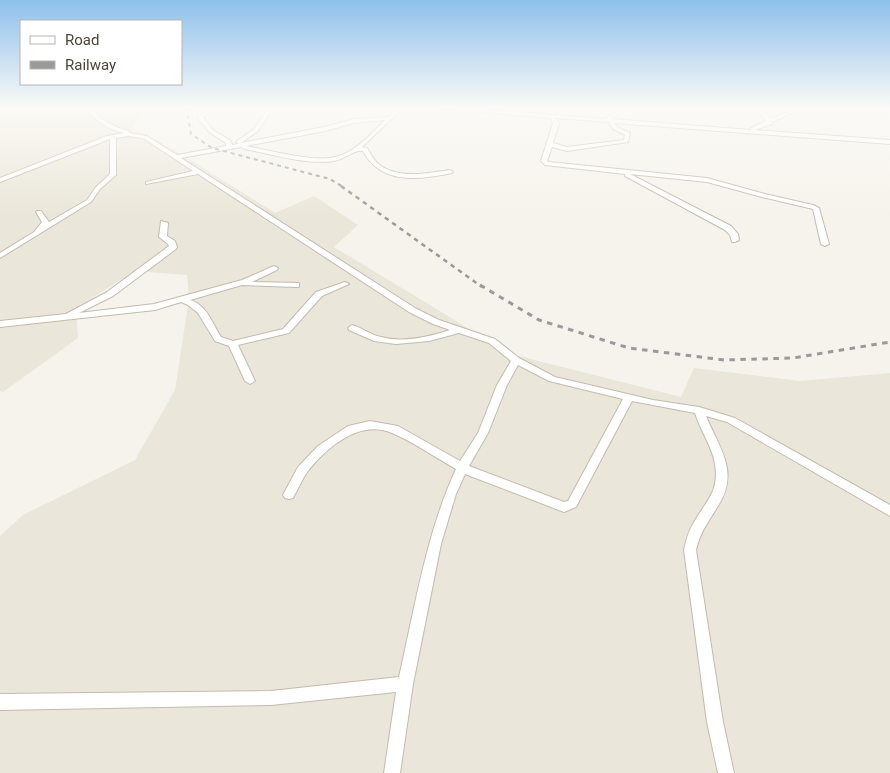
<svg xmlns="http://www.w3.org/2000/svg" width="890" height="773" viewBox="0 0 890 773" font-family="Roboto,sans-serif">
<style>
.residential{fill:#eae6d9}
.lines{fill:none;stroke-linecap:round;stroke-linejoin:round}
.street-casing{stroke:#c2bcad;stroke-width:2}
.street{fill:#fff;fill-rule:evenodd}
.rail-far2{stroke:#9a9a9a;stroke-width:2;stroke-dasharray:4 4;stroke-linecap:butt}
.rail-far1{stroke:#9a9a9a;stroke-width:2.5;stroke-dasharray:4.5 4.5;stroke-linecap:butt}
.rail{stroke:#9a9a9a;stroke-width:3;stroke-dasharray:5.5 5.5;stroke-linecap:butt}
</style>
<rect width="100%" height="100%" fill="#f6f3ec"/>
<path class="residential" d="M 0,107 L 152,107 L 132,127 L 176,151 L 275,213 L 314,196 L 358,225 L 334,247 L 511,354 L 681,397 L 694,368 L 800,381 L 890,373 L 890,773 L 0,773 L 0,536 L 23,515 L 135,460 L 175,390 L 189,299 L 187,275 L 135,271 L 76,308 L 78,338 L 3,392 L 0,391 Z"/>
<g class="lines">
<defs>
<path id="street" d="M 85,107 L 90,107 C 100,120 113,127 129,131 L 129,133 L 147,136 L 177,155 L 226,146 L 226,143 L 209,132 L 197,117 L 214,107 L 221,107 L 203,117 L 213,130 L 231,141 L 232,145 L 239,144 L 236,142 L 237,141 L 254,129 L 269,107 L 274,107 L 258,131 L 241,143 L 324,127 L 354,119 L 389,117 L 398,107 L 404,107 L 362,147 L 367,148 C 371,155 374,161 381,166 C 400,179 429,173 450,170 L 453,172 L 452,173 C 419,180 381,185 363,151 C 354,149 344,160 334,161 C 305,165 273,154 244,149 L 241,147 L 181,158 L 415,308 L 439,320 L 495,339 L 519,358 L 555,377 L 653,400 L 699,407 L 735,418 L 890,505 L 890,516 L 727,422 L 706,416 C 719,448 740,471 718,506 C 709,521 700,532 696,550 L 723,722 L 734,773 L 718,773 L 707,722 L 684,550 C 686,541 688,532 693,524 C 705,502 720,492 715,464 C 712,446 700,430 695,413 L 632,401 L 576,507 L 564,512 L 465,474 L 456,494 L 441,544 L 413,684 L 400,773 L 384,773 L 396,692 L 271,705 L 0,710 L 0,694 L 271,691 L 399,677 C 415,607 426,534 456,469 C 436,458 412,441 392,433 C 360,419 327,447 308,471 C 302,479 298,489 293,498 L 289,499 L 285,498 L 283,495 L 298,467 L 318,446 L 348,426 L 370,421 L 398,426 L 460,461 L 478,433 L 497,385 L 511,361 L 489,343 L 459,333 L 429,341 L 396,344 L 374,341 L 349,330 L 348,328 L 352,325 C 362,328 371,335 381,337 C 403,343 429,337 450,330 L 433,324 L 409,312 L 198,174 L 146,184 L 146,182 L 193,171 L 143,138 L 128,136 L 116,138 L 116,175 L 100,189 L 91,202 L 0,258 L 0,253 L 34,232 L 42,222 L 36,212 L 37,211 L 41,211 L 49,222 L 87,200 L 96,187 L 110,174 L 110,139 L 0,182 L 0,178 L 107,136 L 124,133 C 107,129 95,121 85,107 ZM 385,120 C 372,133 357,150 339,156 C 318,164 269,150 246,146 L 325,131 L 354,123 ZM 518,365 L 549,381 L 623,399 L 568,501 L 564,502 L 469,466 L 488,433 L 507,385 Z
M 429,107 L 457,107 L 604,119 L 625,107 L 632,107 L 611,119 L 751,130 L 751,128 L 766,121 L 756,107 L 761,107 L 770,119 L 785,113 L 790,114 L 772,122 L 772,124 L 755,130 L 890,140 L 890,144 L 614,123 L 617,127 L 630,133 L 628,142 L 567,151 L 552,147 L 547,161 L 549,162 L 707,178 L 765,194 L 813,205 L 819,208 L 829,244 L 825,246 L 821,244 L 813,209 L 809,208 L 762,197 L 707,182 L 630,174 L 731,226 L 738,234 L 739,240 L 735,242 L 732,242 L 730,235 L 725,230 L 625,176 L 625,174 L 545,165 L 541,161 L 553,123 L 550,118 ZM 555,118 L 609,122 L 613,129 L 625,135 L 624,140 L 567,147 L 553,143 L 559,123 Z
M 161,221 L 168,223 L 167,236 L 175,241 L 177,247 L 176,249 L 113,296 L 79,313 L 154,304 L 242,280 L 274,266 L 278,268 L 277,270 L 252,282 L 299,283 L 299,287 L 296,287 L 242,285 L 190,300 C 207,305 212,323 221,337 L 233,341 L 283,329 L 316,292 L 345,282 L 349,284 L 322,296 L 289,333 L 238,345 L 255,381 L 250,384 L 245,381 L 229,346 L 215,341 L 198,313 L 188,305 L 181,302 L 155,310 L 0,327 L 0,321 L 66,314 L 107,292 L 169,246 L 168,244 L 159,237 Z"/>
</defs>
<use href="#street" class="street-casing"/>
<use href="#street" class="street"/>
<path class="rail-far2" d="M 186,107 L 191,134 L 212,148 L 330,179 L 343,187"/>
<path class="rail-far1" d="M 341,186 L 482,287"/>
<path class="rail" d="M 480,285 L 539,320 L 629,348 L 724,360 L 793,358 L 890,342"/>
</g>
<linearGradient id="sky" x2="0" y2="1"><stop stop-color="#8ec0ec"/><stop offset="0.5" stop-color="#fbfaf6"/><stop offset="1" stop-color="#fbfaf6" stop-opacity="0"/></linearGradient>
<rect width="890" height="216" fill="url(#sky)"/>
<rect x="20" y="20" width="162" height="65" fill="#ffffff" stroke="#b7b5b0"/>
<rect x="30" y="36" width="25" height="8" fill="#ffffff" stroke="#b7b5b0"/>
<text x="65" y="45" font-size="15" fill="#4b4539">Road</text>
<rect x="30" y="61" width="25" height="8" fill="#9a9a9a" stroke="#b7b5b0"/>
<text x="65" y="70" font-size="15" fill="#4b4539">Railway</text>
</svg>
